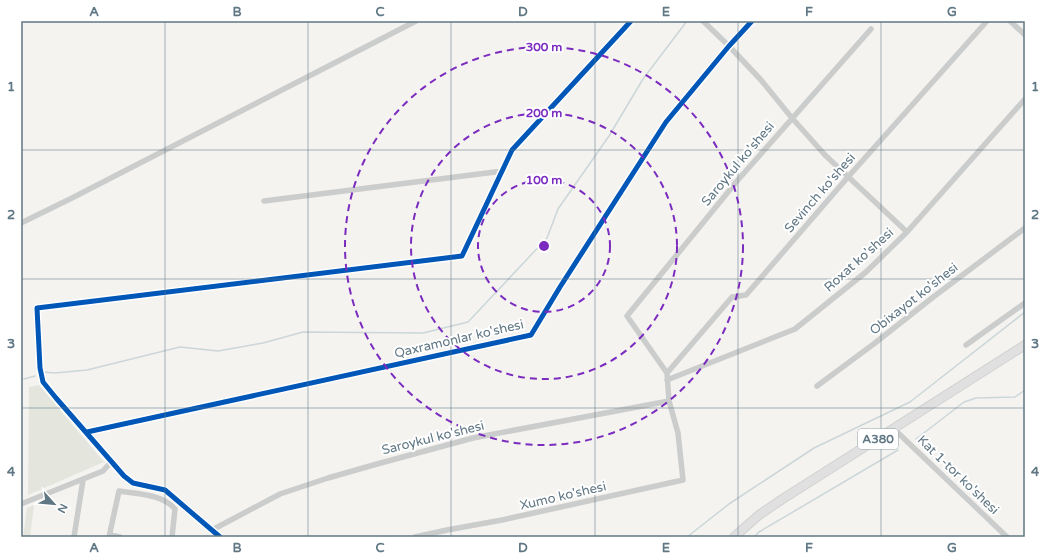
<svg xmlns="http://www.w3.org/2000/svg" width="1046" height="558" viewBox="0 0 1046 558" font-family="'Varela Round',sans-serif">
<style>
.green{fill:#e4e6de}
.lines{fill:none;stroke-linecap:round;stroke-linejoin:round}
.stream{stroke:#ccd6d8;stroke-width:1.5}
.highway-casing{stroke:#d0d1d0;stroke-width:10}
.minor{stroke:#cbcccc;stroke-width:5.5}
.highway{stroke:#e0e0e0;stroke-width:8}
.cycleway-casing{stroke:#fff;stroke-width:8}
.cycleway{stroke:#0057b8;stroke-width:5}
.grid{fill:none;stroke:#607784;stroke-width:1;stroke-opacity:0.55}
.ring{fill:none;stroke:#7b2cbf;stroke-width:2;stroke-dasharray:7 5}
.labels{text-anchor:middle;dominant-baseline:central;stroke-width:4;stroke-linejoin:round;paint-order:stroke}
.shield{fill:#fff;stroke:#90a0a9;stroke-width:1}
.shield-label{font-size:12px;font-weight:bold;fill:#607784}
.street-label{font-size:13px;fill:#607784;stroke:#fff}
.centre{fill:#7b2cbf;stroke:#fff;stroke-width:2}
.ring-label{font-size:12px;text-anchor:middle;font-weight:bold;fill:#7b2cbf;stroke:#fff;stroke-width:4;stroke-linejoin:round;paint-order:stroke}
.neatline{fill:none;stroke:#607784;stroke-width:1.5}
.grid-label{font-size:13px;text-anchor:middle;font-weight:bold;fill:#607784}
</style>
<rect width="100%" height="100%" fill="#f4f3f0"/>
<path class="green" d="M 39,385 L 104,462 L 28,495 L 29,387 Z
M 34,505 L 30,537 L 23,537 L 27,508 Z"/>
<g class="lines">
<path class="stream" d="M 44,372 L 55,373 L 87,370 L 180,347 L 218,351 L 263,343 L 303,332 L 423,333 L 468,322 L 547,238 L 558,209 L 609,136 L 643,79 L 687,21
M 24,379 L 35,376
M 916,439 L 964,402 L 976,398 L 1015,397 L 1025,390
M 687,537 L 729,504 L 814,448 L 910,402 L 1025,312
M 754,537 L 759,532 L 898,450"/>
<defs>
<path id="highway" d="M 734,537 L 759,515 L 781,500 L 1025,345"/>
</defs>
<use href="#highway" class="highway-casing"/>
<path class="minor" d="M 703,21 L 729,46 L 761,80 L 792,118 L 825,155 L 907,232
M 1010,21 L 1025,35
M 264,201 L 503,171
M 21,223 L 72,198 L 416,21
M 966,345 L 1025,303
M 667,373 L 732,297 L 746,295 L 848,177 L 987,21
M 667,380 L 795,329 L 866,272 L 907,232 L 1025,99
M 817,386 L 875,343 L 932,298 L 1025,228
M 894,429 L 1007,537
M 87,432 L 531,335 L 560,287 L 666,122 L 729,46 L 752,21
M 21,504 L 103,471 L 111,462
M 212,530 L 280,494 L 328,478 L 377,464 L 473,438 L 669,401
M 110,535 L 120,537
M 74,537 L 83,480
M 109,537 L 119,491 C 138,494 162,494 175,509 L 172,537
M 220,537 L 165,490 L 133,483 L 124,476 L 56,398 L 43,382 L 40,368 L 37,308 L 462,256 L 512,150 L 631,21
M 415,537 L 447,530 L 502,520 L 683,480 L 678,433 L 669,401 L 667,373 L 627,316 L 737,181 L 871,29"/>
<use href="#highway" class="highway"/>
<defs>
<path id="cycleway" d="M 87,432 L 531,335 L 560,287 L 666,122 L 729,46 L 752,21
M 220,537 L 165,490 L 133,483 L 124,476 L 56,398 L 43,382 L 40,368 L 37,308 L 462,256 L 512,150 L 631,21"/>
</defs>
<use href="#cycleway" class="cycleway-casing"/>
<use href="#cycleway" class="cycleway"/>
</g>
<path class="grid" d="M 165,21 L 165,537M 308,21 L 308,537M 451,21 L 451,537M 595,21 L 595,537M 738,21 L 738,537M 881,21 L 881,537M 21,150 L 1025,150M 21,279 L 1025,279M 21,408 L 1025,408"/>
<g class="ring">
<circle cx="544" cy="246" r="66"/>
<circle cx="544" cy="246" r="133"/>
<circle cx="544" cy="246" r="199"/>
</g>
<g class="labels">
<rect class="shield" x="858" y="429" width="40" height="20" rx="3"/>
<g class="shield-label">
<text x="878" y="439">A380</text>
</g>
<g class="street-label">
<text transform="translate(738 164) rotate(-50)">Saroykul ko'shesi</text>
<text transform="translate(820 193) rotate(-49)">Sevinch ko'shesi</text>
<text transform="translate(859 260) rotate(-42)">Roxat ko'shesi</text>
<text transform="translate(914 299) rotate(-38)">Obixayot ko'shesi</text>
<text transform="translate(459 339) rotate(-13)">Qaxramonlar ko'shesi</text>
<text transform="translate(433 438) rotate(-14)">Saroykul ko'shesi</text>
<text transform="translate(958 475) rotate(44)">Kat 1-tor ko'shesi</text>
<text transform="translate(563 496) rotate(-13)">Xumo ko'shesi</text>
</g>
</g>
<circle cx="544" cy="246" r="6" class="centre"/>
<g class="ring-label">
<text x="544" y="51">300 m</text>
<text x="544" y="117">200 m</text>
<text x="544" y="184">100 m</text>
</g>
<rect width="1046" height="558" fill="none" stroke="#ffffff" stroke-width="44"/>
<g transform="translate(54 504) rotate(117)" stroke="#ffffff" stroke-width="3" paint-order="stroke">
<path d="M0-3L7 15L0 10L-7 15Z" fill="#607784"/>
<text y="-6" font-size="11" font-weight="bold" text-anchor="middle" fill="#607784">N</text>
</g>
<rect x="22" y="22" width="1002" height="514" class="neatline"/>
<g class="grid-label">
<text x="94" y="16">A</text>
<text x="237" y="16">B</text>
<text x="380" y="16">C</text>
<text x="523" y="16">D</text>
<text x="666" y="16">E</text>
<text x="809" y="16">F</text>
<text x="952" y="16">G</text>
<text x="11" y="91">1</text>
<text x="1035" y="91">1</text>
<text x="11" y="219">2</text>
<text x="1035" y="219">2</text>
<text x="11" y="348">3</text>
<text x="1035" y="348">3</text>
<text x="11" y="476">4</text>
<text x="1035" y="476">4</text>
<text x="94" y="552">A</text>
<text x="237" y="552">B</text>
<text x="380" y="552">C</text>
<text x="523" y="552">D</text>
<text x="666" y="552">E</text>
<text x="809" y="552">F</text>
<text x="952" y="552">G</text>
</g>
</svg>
